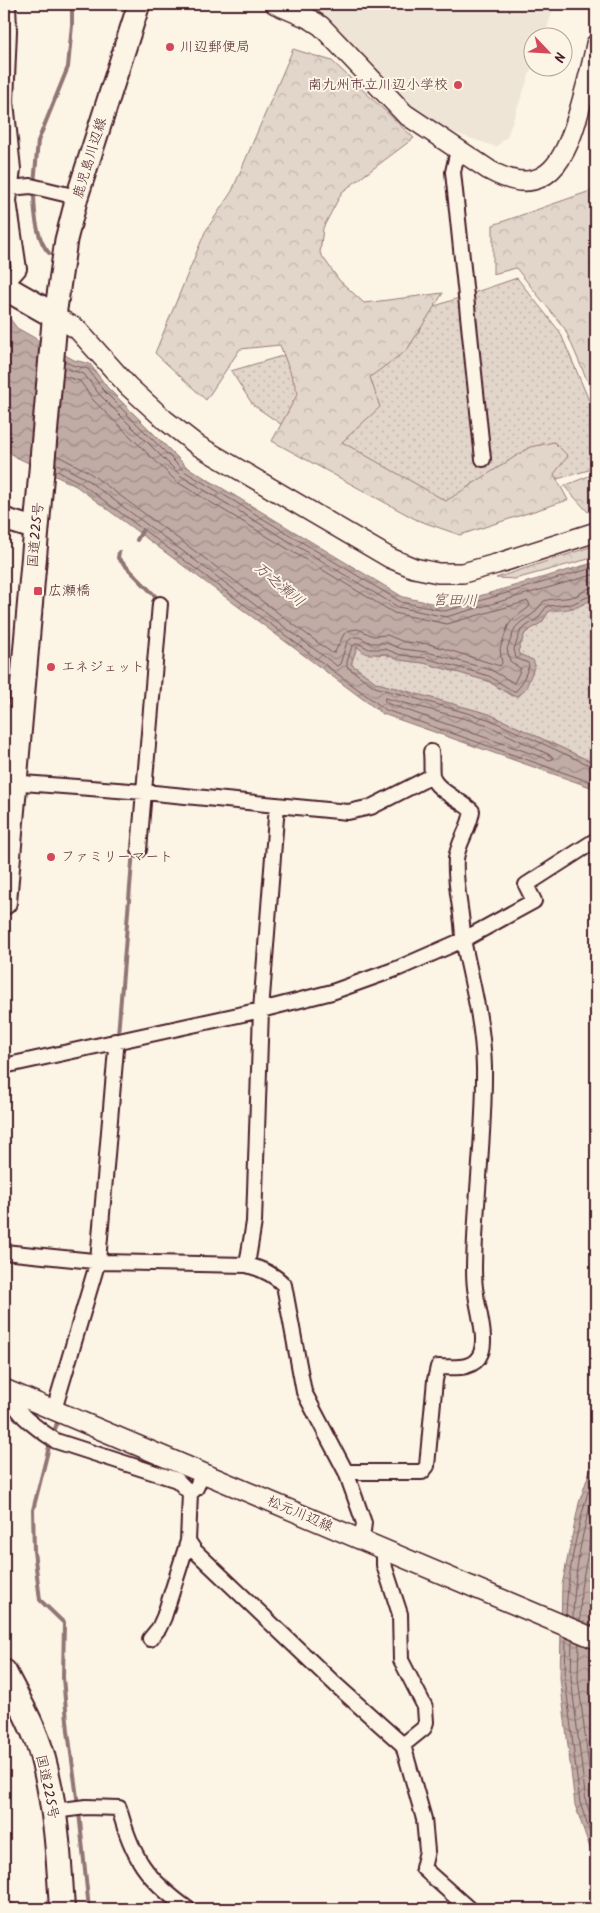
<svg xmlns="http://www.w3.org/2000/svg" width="600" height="1913" viewBox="0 0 600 1913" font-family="Kalam,'Klee One',sans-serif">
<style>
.built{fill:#eee5d7}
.grass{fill:url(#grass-dots);stroke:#967a7a}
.forest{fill:url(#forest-crowns);stroke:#967a7a}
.water{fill:url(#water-waves);stroke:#917474}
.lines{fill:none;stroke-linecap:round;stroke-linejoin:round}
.shore{stroke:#79575c;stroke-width:1}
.stream{stroke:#917474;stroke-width:4}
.street-casing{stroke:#4a1f2b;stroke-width:18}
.secondary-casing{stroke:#4a1f2b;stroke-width:22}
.primary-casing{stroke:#4a1f2b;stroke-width:25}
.highway-casing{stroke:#4a1f2b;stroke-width:28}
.street{stroke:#fcf5e5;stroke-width:14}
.secondary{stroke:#fcf5e5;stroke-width:19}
.primary{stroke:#fcf5e5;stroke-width:21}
.highway{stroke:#fcf5e5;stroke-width:24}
.poi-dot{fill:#d1495b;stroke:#fcf5e5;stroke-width:2}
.labels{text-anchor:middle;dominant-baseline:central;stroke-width:4;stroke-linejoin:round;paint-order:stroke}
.poi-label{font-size:14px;fill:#4a1f2b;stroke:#fcf5e5;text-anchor:start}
.street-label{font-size:14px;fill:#4a1f2b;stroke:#fcf5e5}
.water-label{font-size:15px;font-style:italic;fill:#6d4950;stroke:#fcf5e5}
</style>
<defs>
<pattern id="grass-dots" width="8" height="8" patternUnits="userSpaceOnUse" patternTransform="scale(1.25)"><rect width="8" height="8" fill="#e2d5ca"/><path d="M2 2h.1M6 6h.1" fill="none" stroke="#c3b6ae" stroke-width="1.8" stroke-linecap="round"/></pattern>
<pattern id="forest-crowns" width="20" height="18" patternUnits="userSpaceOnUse" patternTransform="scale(1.25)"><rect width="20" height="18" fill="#e2d5ca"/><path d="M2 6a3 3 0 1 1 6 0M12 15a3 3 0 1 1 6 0" fill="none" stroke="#c3b6ae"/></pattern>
<pattern id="water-waves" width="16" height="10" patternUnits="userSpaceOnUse" patternTransform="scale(1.25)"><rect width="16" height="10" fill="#c0aca5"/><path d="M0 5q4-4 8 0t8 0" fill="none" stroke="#9e8b87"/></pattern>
</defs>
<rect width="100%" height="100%" fill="#fcf5e5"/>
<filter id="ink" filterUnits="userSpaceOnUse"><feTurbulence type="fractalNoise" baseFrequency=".02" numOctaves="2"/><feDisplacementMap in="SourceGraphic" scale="10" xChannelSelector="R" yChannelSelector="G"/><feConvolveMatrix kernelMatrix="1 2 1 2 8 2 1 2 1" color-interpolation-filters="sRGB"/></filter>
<g filter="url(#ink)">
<path class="built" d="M 317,4 L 546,4 L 552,13 L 544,37 L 532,38 L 532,67 L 507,137 L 496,147 L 443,129 L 407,103 L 316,8 Z"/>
<path class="grass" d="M 517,278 L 560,332 L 596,417 L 596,468 L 433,514 L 333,460 L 253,405 L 231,371 L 333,341 Z
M 596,597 L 596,764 L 489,714 L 377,683 L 351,664 L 357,647 L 378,655 L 385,654 L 400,660 L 424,663 L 488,681 L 512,696 L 532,660 L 519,655 L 518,651 L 525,633 L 542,622 L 549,611 Z"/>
<path class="forest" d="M 293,49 L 332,61 L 414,138 L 342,192 L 323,228 L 320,253 L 339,280 L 364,303 L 443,293 L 407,350 L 370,377 L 380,407 L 342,442 L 446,501 L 530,447 L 554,442 L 568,456 L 554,474 L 568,500 L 460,535 L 417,520 L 272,441 L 298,393 L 280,345 L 240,349 L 206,400 L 155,353 L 205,232 L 232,191 Z
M 596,189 L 596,401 L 565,329 L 516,268 L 493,274 L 493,225 Z
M 596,473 L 596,509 L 588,512 L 564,486 Z
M 596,545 L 596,557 L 515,579 L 496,578 Z"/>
<path class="water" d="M 4,311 L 17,328 L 74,360 L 90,364 L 107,387 L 187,467 L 403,597 L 445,606 L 596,562 L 596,597 C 576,609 573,609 549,611 L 542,622 L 525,633 L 518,651 L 519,654 L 533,660 L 535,665 L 526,688 L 519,696 L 512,696 L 488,681 L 424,663 L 400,660 L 385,654 L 367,654 L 357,647 L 351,664 L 377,683 L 489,714 L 596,764 L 596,789 L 383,714 L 76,486 L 16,457 L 4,448 Z
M 596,1452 L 596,1865 L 575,1805 L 560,1678 L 562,1585 L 579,1503 Z"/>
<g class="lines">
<path class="shore" d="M 64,361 L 72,365 L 88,369 L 103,390 L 184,471 L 401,602 L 445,611 L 596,567
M 64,368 L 84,374 L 99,394 L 181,476 L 398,607 L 446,617 L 596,574
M 56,455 L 87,471 L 332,653 L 335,652 L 344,634 L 350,630 L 358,629 L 373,636 L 387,635 L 404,642 L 429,644 L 500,666 L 502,663 L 500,649 L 508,626 L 513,619 L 528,608 L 530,605 L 528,601 L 447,624 L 394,613 L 177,482 L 93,400 L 80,381 L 63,376
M 55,463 L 83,477 L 337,666 L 340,664 L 347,642 L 353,637 L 359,637 L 371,643 L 386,643 L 402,649 L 427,652 L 491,670 L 514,683 L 521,669 L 510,661 L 507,649 L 515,628 L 521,622 L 533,614 L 544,601 C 555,597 567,600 577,595 C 584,592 588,587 596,586
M 55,470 L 79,482 L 386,710 L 596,784
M 596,593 L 572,604 L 547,606 L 538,618 L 521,630 L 514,649 L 516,658 L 528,663 L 529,666 L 521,685 L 516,691 L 513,691 L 489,676 L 425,658 L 401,655 L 385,649 L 369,649 L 358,643 L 352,646 L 347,662 L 347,667 L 375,687 L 488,719 L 596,768
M 385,698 L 485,724 L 552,756 L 553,759 L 550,760 L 389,704 L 385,701 Z
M 566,1615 C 568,1565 580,1515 596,1467
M 573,1618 C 574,1574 582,1528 596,1487
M 580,1621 L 581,1588 L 596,1512
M 566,1638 L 565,1678 L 580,1803 L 596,1850
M 572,1640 L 571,1678 L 586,1802 L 596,1831
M 579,1643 L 578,1678 L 593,1800 L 596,1809"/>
<path class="stream" d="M 34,184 L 38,141 L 68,67 L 72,25 L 72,4
M 34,191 C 34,210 36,239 49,253
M 137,540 L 142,531
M 119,552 L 118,558 L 157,598 L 157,602
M 118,1035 L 133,850
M 53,1435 L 57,1423
M 50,1443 L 33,1510 L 34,1551 L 40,1600 L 64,1623 L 63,1678 L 68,1731 L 78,1805
M 79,1812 L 89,1909
M 4,1901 L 24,1909"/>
<defs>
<path id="street" d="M 458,150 L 453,172 L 483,459
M 9,188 L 31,186 L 77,197
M 4,286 L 19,269 L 9,201 L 13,169 L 6,102 L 9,31 L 8,4
M 9,782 L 144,792 L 348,812 L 371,807 L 432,776
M 139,850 L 160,604
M 4,1066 L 261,1010 L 332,992 L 399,968 L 463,940 L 534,901 L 526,885 L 596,840
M 4,1252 L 103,1262 L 247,1265 C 262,1269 274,1274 284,1285 L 304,1392 L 346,1472 L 364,1523 L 363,1531 L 359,1540
M 247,1265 L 254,1222 L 261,1010 L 277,805
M 13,1393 C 13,1396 13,1399 14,1402 C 17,1415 45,1434 56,1441 L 177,1480 L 190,1493
M 54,1410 L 98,1261 L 116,1049 L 115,1041
M 346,1472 L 422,1472 L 427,1466 L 435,1380 L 438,1367 C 453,1367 474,1371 481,1353 C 487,1338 478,1310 476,1294 C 474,1285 474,1276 474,1267 C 475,1200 485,1134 484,1067 C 483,1024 472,982 463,940 C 463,912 454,886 456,859 C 458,842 470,828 472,811 C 463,801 434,790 432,775 C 431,768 432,759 431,752
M 203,1473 L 196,1488 L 190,1493 L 188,1541 L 194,1550 L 336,1685 L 403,1745 L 424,1819 L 427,1851 L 423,1868 L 469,1909
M 384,1550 L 384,1565 L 400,1614 L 401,1660 L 425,1707 L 426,1722 L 424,1728 L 403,1745
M 150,1639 L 159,1628 L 164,1617 L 188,1541
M 54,1811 L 86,1807 L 119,1808 C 132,1857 146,1879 188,1909"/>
<path id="secondary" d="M 275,4 L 310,19 L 321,26 L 405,114 L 489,170 C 548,203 567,156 580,108 C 586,87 592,66 596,44
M 55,316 L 77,329 L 128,386 L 165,420 L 197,445 L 390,558 L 414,568 L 438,573 L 463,573 L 496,564 L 596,532
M 4,1389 L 596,1639"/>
<path id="primary" d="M 55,316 L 66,240 L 77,197 L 139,4
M 4,519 L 36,529"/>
<path id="highway" d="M 4,287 L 55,316 L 4,902
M 4,1672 C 17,1698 34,1726 42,1755 C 56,1805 59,1858 62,1909"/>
</defs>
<use href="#street" class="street-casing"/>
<use href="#secondary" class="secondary-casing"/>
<use href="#primary" class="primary-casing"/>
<use href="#highway" class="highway-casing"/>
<use href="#street" class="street"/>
<use href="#secondary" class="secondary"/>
<use href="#primary" class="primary"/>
<use href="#highway" class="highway"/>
</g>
</g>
<g class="poi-dot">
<circle cx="170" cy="47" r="5"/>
<circle cx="458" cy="85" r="5"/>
<rect x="33" y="586" width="10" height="10" rx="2.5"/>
<circle cx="51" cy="667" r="5"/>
<circle cx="51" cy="857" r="5"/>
</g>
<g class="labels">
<g class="poi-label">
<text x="180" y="47">川辺郵便局</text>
<text x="448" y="85" text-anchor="end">南九州市立川辺小学校</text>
<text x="48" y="591">広瀬橋</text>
<text x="61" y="667">エネジェット</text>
<text x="61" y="857">ファミリーマート</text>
</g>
<g class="street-label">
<text transform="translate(90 158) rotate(-73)">鹿児島川辺線</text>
<text transform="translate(36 535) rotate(-85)">国道225号</text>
<text transform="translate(300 1514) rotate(23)">松元川辺線</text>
<text transform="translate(47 1787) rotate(78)">国道225号</text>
</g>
<g class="water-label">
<text transform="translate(279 585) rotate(40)">万之瀬川</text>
<text transform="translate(455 601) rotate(1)">宮田川</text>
</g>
</g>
<rect width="600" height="1913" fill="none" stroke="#fcf5e5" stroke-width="20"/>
<rect x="10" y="10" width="580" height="1893" fill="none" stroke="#4a1f2b" stroke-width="2" filter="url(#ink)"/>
<g transform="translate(548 52) rotate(115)"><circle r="24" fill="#fcf5e5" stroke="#b59f9b"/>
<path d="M0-4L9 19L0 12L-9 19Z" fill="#d1495b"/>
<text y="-8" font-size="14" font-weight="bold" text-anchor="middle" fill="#4a1f2b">N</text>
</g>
</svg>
